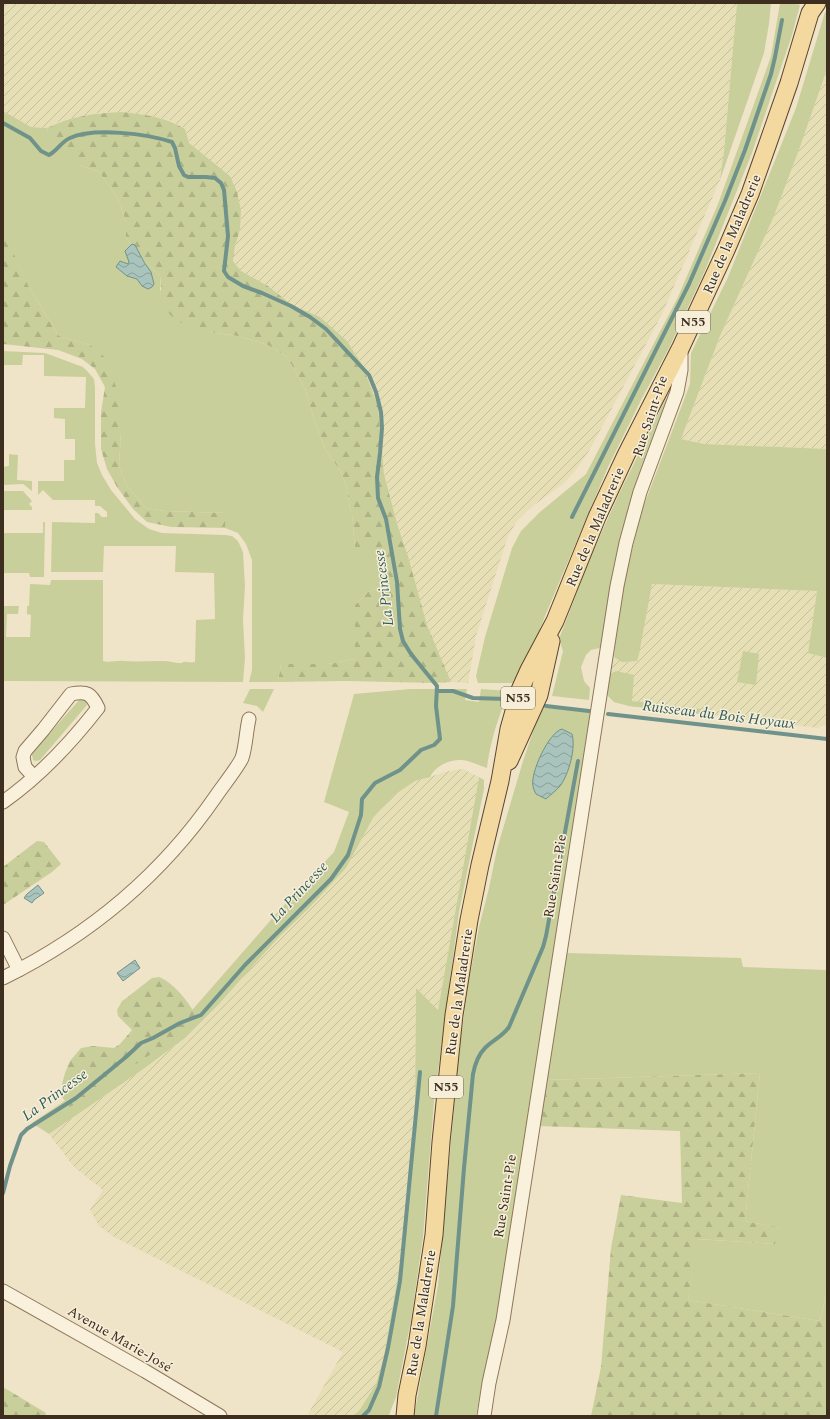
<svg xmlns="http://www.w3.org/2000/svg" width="830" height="1419" viewBox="0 0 830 1419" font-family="Spectral,serif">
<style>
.farmland{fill:url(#farmland-furrows)}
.green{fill:#c9cf9b}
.forest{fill:url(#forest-firs)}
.water{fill:url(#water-waves);stroke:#6f938a}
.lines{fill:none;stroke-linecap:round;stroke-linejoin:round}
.stream{stroke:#6f938a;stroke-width:4}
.minor-casing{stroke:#8d765c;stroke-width:15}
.major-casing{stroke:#5b4430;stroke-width:19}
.minor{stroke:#faf1dc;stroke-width:13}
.major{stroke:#f3d9a0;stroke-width:17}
.labels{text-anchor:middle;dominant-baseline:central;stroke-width:3;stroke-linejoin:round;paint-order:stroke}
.shield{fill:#f7eed8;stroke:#756857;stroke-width:1}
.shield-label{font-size:13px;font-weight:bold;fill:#3d2e20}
.street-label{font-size:14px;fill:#3d2e20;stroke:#f7eed8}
.water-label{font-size:15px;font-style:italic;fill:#2f5d5a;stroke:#f7eed8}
</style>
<defs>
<pattern id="farmland-furrows" width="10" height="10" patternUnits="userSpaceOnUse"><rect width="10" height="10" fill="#e6deb5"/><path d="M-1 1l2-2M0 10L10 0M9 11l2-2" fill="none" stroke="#c6bf9b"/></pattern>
<pattern id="forest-firs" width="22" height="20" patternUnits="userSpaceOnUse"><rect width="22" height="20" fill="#c9cf9b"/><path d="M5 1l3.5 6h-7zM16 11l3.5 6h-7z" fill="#aeb285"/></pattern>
<pattern id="water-waves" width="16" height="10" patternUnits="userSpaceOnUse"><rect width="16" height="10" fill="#a9c4bc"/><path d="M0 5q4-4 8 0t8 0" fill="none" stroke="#8ba098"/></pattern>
</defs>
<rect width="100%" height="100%" fill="#f0e4c8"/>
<path class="farmland" d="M 3,3 L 737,3 L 724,151 L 720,180 L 662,314 L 589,451 L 576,470 L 563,484 L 534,505 L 517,521 L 508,536 L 476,636 L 468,683 L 451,682 L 427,625 L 408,556 L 398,527 L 384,474 L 378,406 L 362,364 L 347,341 L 320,317 L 292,305 L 268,286 L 241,271 L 233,261 L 235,245 L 240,230 L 241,210 L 230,176 L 189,143 L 185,129 L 172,121 L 150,116 L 122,112 L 98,113 L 60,121 L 47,128 L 31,127 L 3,111 Z
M 827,69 L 827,449 L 704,444 L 681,439 L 720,336 L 774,216 L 800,147 Z
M 652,584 L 817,591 L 808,653 L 827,658 L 827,722 L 825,725 L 818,728 L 629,706 L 614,702 L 608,696 L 607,688 L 614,657 L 618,619 Z
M 463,769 L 479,777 L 438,1010 L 416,988 L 415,1108 L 400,1263 L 384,1356 L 376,1384 L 359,1411 L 352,1416 L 307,1416 L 343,1352 L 114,1237 L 99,1226 L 90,1210 L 103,1190 L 74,1167 L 49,1134 L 142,1070 L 185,1038 L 219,1004 L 278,938 L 311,906 L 346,868 L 373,818 L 393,796 L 415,781 L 449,771 Z"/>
<path class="green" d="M 737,3 L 771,3 L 769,24 L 764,53 L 720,180 L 724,151 Z
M 780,3 L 793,3 L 800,5 L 792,35 L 752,153 L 704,273 L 669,348 L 641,400 L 608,467 L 545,616 L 531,653 L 516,683 L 478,683 L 476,676 L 485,637 L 512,548 L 521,531 L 540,512 L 586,474 L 678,297 L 718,204 L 759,90 L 771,56 Z
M 825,12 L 827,12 L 827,69 L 800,147 L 774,216 L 720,336 L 681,439 L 704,444 L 827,449 L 827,658 L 808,653 L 817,591 L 652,584 L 639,654 L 637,661 L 622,662 L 614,657 L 618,619 L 624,584 L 641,513 L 690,384 L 691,353 L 728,277 L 796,108 Z
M 3,111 L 31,127 L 47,128 L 48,133 L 79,165 L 99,172 L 118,198 L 126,222 L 126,237 L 141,259 L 160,275 L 160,290 L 208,332 L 238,336 L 268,345 L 287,357 L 305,388 L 315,423 L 326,451 L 340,470 L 346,485 L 351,513 L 352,513 L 355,548 L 386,548 L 384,586 L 368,592 L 355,605 L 355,659 L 328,664 L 281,664 L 278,682 L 249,682 L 252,670 L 252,560 L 246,544 L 238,533 L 225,528 L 225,513 L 165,511 L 146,508 L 127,486 L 119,466 L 121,432 L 90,345 L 59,336 L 29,287 L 4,235 L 3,230 Z
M 3,351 L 45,353 L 83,367 L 88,372 L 94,379 L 95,388 L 95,444 L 97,463 L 102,475 L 111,490 L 135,519 L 149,529 L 162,533 L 225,535 L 232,536 L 238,541 L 243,552 L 245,586 L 243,620 L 245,658 L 243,682 L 3,681 L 3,606 L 19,606 L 18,614 L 7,614 L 6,637 L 30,637 L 31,615 L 27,614 L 27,606 L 29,606 L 30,584 L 50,585 L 51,580 L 103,580 L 103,661 C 109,663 117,660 124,661 C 137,662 151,661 164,661 C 169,661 175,663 180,663 C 184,663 182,661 186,662 C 190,662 191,663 195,662 L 196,620 L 215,619 L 214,573 L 175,572 L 176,546 L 104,546 L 103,572 L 51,572 L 52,522 L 95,523 L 95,513 L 98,513 L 102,517 L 107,517 L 107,512 L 100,506 L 95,506 L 95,500 L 53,500 L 43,490 L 38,495 L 38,481 L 64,481 L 64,460 L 75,460 L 75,439 L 65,439 L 65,419 L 54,418 L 54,408 L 85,408 L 86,377 L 44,376 L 44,355 L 23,355 L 22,365 L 3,365 Z
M 673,384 L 624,524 L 613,569 L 607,625 L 600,648 L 591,650 L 586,655 L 581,667 L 584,681 L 590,688 L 589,700 L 552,696 L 563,651 L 559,639 L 589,560 L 619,494 Z
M 9,454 L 18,455 L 17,480 L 32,481 L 32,491 L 23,484 L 3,485 L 3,467 L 9,466 Z
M 3,491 L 23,491 L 32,501 L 29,504 L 32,507 L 32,510 L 3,510 Z
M 43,522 L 45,522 L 44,577 L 30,577 L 29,573 L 3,573 L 3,533 L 43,533 Z
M 743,651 L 759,654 L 756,685 L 737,682 Z
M 616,671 L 634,675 L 632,701 L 709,710 L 708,715 L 629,706 L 614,702 L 608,696 L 607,688 L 610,674 Z
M 250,689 L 274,689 L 263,712 L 257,706 L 243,703 Z
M 410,689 L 467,689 L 465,700 L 479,702 L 481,689 L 509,691 C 499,716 490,741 487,768 C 480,766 471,761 462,760 C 450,759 435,766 430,777 L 415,781 L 393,796 L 373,818 L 346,868 L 311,906 L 278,938 L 219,1004 L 185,1038 L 142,1070 L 49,1134 L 32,1123 L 162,1035 L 193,1009 L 276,914 L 334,852 L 349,812 L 324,802 L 354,694 Z
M 81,698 L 85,699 L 87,705 L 40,760 L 36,761 L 33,760 L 32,755 L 33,752 Z
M 542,705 L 592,713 L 510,1231 L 493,1350 L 482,1383 L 476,1416 L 414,1416 L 438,1285 L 459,1052 L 468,986 L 479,927 L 489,888 L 497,849 L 523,761 Z
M 479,777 L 484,780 L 484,789 L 459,912 L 434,1102 L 423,1237 L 411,1320 L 396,1397 L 389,1415 L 388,1416 L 352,1416 L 359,1411 L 376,1384 L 384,1356 L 400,1263 L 415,1108 L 416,988 L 438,1010 Z
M 567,953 L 741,958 L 743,967 L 827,970 L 827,1290 L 820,1321 L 688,1300 L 696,1239 L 775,1244 L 780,1228 L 745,1221 L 760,1073 L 546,1080 Z"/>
<path class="forest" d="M 122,112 C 145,115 164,116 185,129 L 189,143 L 230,176 L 237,192 L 241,210 L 240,230 L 235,246 L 233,261 L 241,271 L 268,286 L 292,305 L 320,317 L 347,341 L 362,364 L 378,406 L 384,474 L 398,527 L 408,556 L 427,625 L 451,682 L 435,683 L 345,681 L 278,682 L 281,664 L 328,664 L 355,659 L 355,605 L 368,592 L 384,586 L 386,549 L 355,548 L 352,514 L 351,513 L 346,485 L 340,470 L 326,451 L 315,423 L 305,388 L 287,357 L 268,345 L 238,336 L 208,332 L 176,321 L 162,306 L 160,275 L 141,259 L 126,237 L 126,222 L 118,198 L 99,172 L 79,165 L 63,154 L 48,133 L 47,128 C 70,116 96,113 122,112 Z
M 3,230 L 29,287 L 59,336 L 90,345 L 107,359 L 117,390 L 121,432 L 119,466 L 127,486 L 146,508 L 165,511 L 226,513 L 225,528 L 171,527 L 147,522 L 133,509 L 117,487 L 107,469 L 101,449 L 101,412 L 105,387 L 95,369 L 82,359 L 58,350 L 3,344 Z
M 37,841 L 44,842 L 61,864 L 52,872 L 3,905 L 3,867 Z
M 159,977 C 171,981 189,1001 194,1013 L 201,1015 L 197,1024 L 70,1107 L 62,1097 L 62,1084 L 65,1073 L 70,1061 L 81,1048 L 93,1046 L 114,1048 L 120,1044 L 132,1030 L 118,1016 L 117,1010 L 122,1001 L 125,999 L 152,978 Z
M 760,1073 L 745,1221 L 781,1228 L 775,1244 L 697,1239 L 688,1300 L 820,1321 L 827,1290 L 827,1416 L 591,1416 L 601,1367 L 611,1248 L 621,1195 L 682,1203 L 680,1131 L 538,1126 L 546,1080 Z
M 3,1387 L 46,1413 L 45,1416 L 3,1416 Z"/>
<path class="water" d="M 132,244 L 135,245 L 144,262 L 151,272 L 154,284 L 152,287 L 148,289 L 142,286 L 137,279 L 127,276 L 116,267 L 120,261 L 128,264 L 129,262 L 125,251 Z
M 562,729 L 572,734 C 576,748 569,774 560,786 C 556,791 550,795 546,799 L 536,794 C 535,792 533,788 533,786 C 530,773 549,732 562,729 Z
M 38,885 L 44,893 L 34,900 L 32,903 L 24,898 L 27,894 Z
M 135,960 L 140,968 L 123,981 L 117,973 Z"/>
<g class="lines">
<path class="stream" d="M 3,123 L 30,138 L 41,151 L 49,155 C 57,151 62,141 70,138 C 94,127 147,134 172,142 L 175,148 L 179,166 L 184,175 L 188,177 L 206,177 L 215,178 L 221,183 L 224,190 L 228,236 L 224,271 L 228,277 L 243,286 L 262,293 L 291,306 L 310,317 L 326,329 L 369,375 L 376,392 L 381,412 L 382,428 L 380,453 L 377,477 L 378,498 L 386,519 L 397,582 L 400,629 L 403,641 L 411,654 L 437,686 L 436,706 L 440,739 L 434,745 L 421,750 L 400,770 L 375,783 L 362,799 L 361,815 L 348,855 L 331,879 L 245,965 L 201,1015 L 180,1023 L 153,1038 L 141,1043 L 126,1057 L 76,1098 L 27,1129 L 21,1135 L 10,1166 L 3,1193
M 572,517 L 689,284 L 725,201 L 745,150 L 771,74 L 775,57 L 782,20
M 437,691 L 453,691 L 473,698 L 506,699
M 546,706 L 589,711
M 608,714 L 827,739
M 363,1416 L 369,1410 L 379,1387 L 388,1348 L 400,1281 L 420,1072
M 436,1416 L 453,1306 L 464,1168 L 473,1074 C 475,1064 478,1055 485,1048 C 493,1040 502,1037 509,1027 L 543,947 L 546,936 L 578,761"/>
<defs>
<path id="minor" d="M 3,802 C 40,776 70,744 98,708 C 91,693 87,691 71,694 L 43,730 L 25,751 L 23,757 L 25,767 L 34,777
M 3,938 L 19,970
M 3,978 C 90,935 161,876 216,796 C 222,787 238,767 242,758 C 246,746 246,732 249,719
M 3,1291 L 145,1371 L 220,1416
M 484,1416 L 489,1383 L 503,1320 L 617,586 L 626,543 L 640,492 L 677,392 L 681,370 L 681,348"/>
<path id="major" d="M 509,761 L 539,695 L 551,641
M 405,1416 L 407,1395 L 417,1346 L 434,1235 L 441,1142 L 454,1015 L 469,920 L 480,865 L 500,781 L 509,729 L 520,690 L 529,670 L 555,621 L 597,517 L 626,455 L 681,347 L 726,250 L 750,194 L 767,146 L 789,83 L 810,13 L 817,3"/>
</defs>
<use href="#minor" class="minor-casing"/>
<use href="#major" class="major-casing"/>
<use href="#minor" class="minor"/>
<use href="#major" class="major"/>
</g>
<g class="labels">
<g class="shield">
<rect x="676" y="311" width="34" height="22" rx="3"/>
<rect x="501" y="687" width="34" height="22" rx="3"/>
<rect x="429" y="1076" width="34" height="22" rx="3"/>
</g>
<g class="shield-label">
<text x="693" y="322">N55</text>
<text x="518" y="698">N55</text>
<text x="446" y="1087">N55</text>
</g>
<g class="street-label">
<text transform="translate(732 234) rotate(-67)">Rue de la Maladrerie</text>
<text transform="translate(650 416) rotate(-72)">Rue Saint-Pie</text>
<text transform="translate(595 527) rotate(-67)">Rue de la Maladrerie</text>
<text transform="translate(555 876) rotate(-81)">Rue Saint-Pie</text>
<text transform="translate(459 992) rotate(-82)">Rue de la Maladrerie</text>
<text transform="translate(505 1196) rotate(-81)">Rue Saint-Pie</text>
<text transform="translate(421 1313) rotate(-81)">Rue de la Maladrerie</text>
<text transform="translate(120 1339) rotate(30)">Avenue Marie-José</text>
</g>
<g class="water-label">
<text transform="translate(384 588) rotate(-97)">La Princesse</text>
<text transform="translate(719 715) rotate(7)">Ruisseau du Bois Hoyaux</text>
<text transform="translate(299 892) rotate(-47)">La Princesse</text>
<text transform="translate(55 1095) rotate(-36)">La Princesse</text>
</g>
</g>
<rect width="830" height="1419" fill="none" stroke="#3d2e20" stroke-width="8"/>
</svg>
